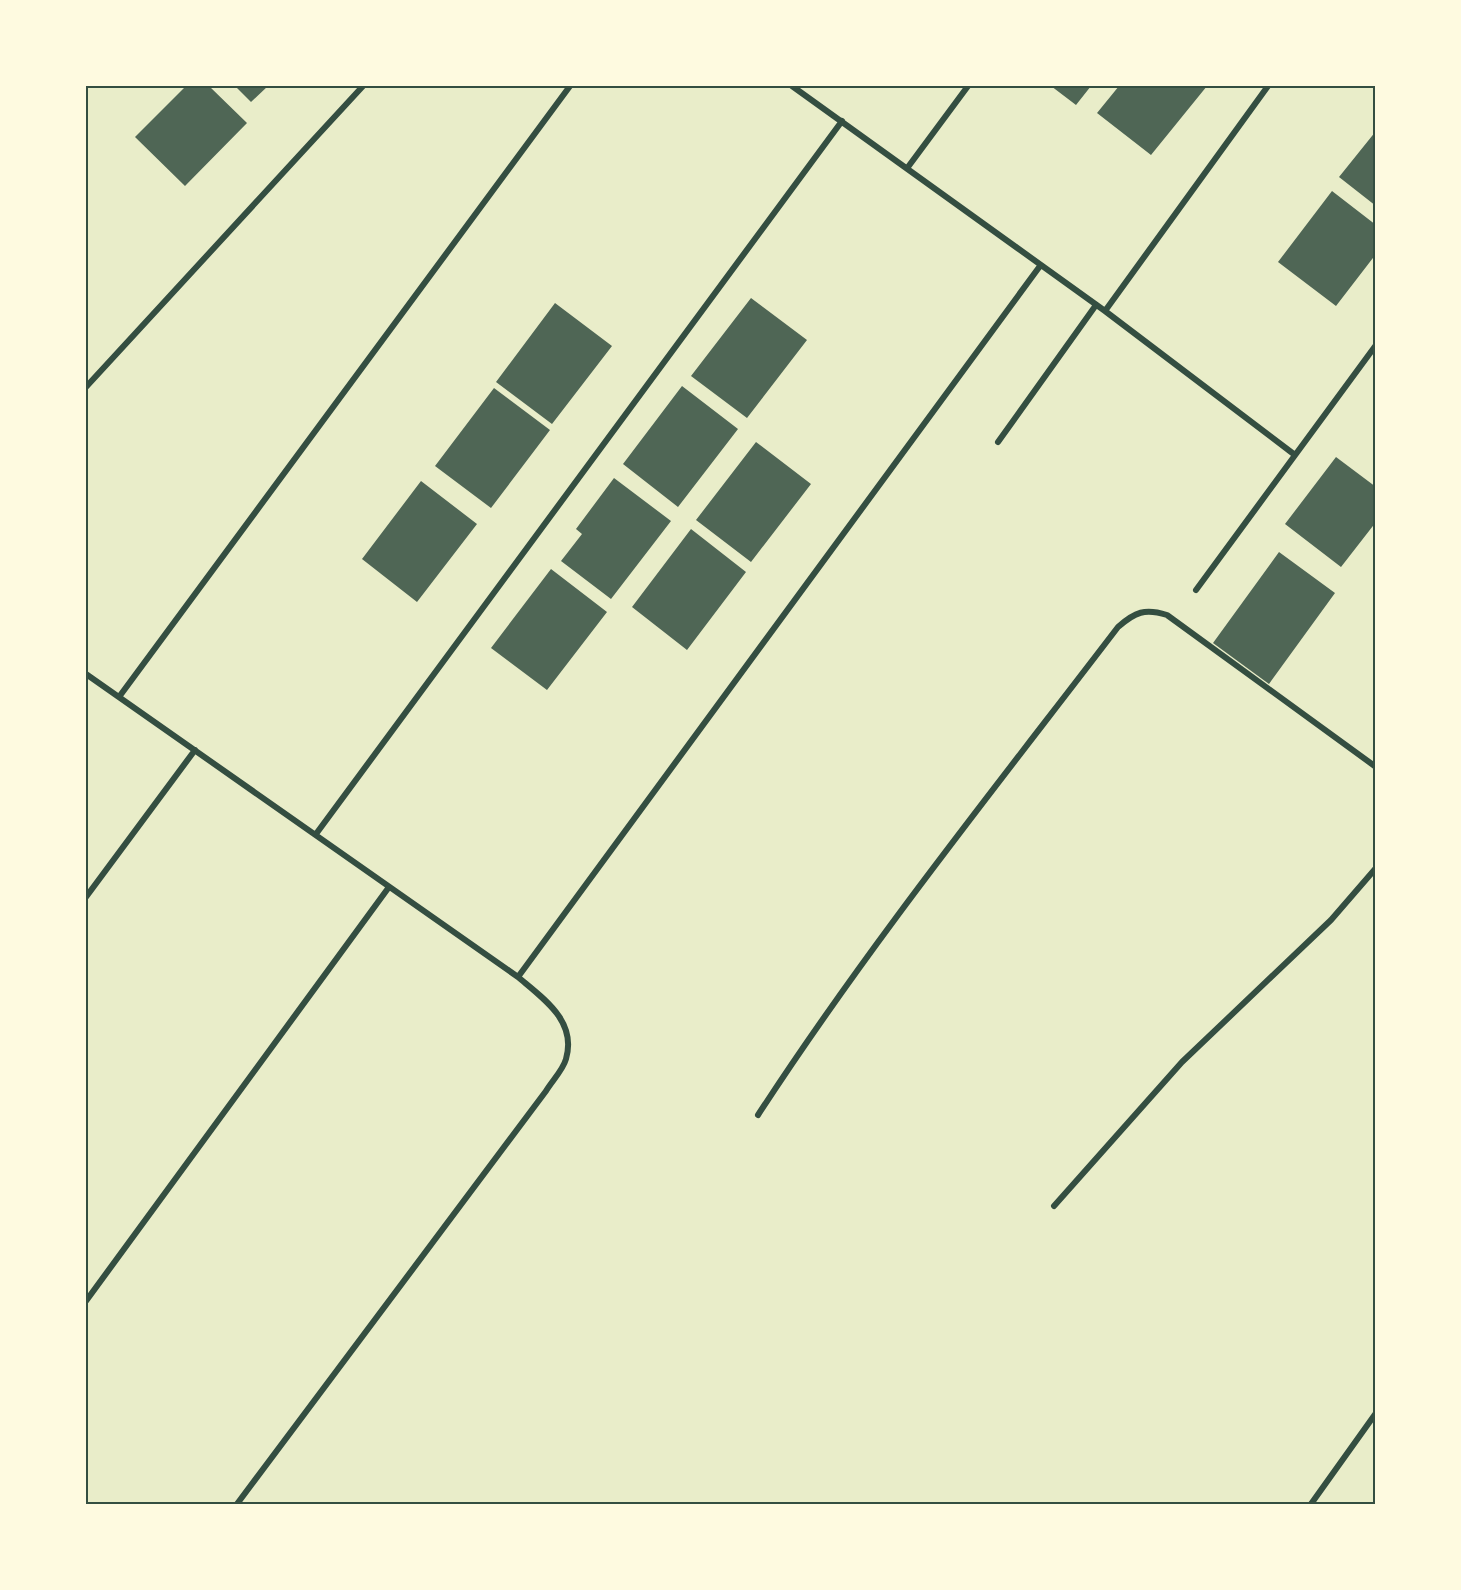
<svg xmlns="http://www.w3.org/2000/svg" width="1461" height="1590" viewBox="0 0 1461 1590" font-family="Poppins,sans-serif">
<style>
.building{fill:#4f6655}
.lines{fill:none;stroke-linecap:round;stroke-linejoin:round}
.minor{stroke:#344e41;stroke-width:6}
.neatline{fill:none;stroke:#344e41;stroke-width:2}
</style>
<rect width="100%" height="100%" fill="#e9edc9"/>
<path class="building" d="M 186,86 L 209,86 L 247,123 L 185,186 L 135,137 Z
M 235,86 L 268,86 L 251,102 Z
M 1051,86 L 1091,86 L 1076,105 Z
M 1119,86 L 1207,86 L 1151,155 L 1097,113 Z
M 1376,131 L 1376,206 L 1339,177 Z
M 1332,191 L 1376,225 L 1376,254 L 1336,306 L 1278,262 Z
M 751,298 L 807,340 L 747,418 L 691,376 Z
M 555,303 L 612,346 L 552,424 L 496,382 Z
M 682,386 L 738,429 L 678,507 L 623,464 Z
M 494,388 L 550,430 L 491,508 L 435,466 Z
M 756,442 L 811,484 L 751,562 L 696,520 Z
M 1336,457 L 1376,487 L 1376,522 L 1341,567 L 1285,524 Z
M 614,478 L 671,521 L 611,599 L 561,561 L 582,534 L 576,529 Z
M 421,481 L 477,524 L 417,602 L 362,559 Z
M 691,529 L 746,572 L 687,650 L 632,607 Z
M 1279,552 L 1335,593 L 1269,684 L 1213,643 Z
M 551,569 L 607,612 L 547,690 L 491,648 Z"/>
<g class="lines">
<path class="minor" d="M 792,86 L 1105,311 L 1295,455
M 908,167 L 968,86
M 1105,311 L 1268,86
M 86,387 L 363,86
M 998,442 L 1096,305
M 1196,590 L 1376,345
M 86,674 L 518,977 C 544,999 577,1021 566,1059 C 563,1070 552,1081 546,1091 L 237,1504
M 119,697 L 570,86
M 316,834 L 842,121
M 86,897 L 195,750
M 518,977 L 1040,266
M 758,1115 C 868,946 995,788 1118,627 C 1135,612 1145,608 1167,615 L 1376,767
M 1054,1206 L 1182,1062 L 1331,920 L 1376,868
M 86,1301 L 389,887
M 1311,1504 L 1376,1413"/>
</g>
<rect width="1461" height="1590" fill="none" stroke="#fefae0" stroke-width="174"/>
<rect x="87" y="87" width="1287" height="1416" class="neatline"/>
</svg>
